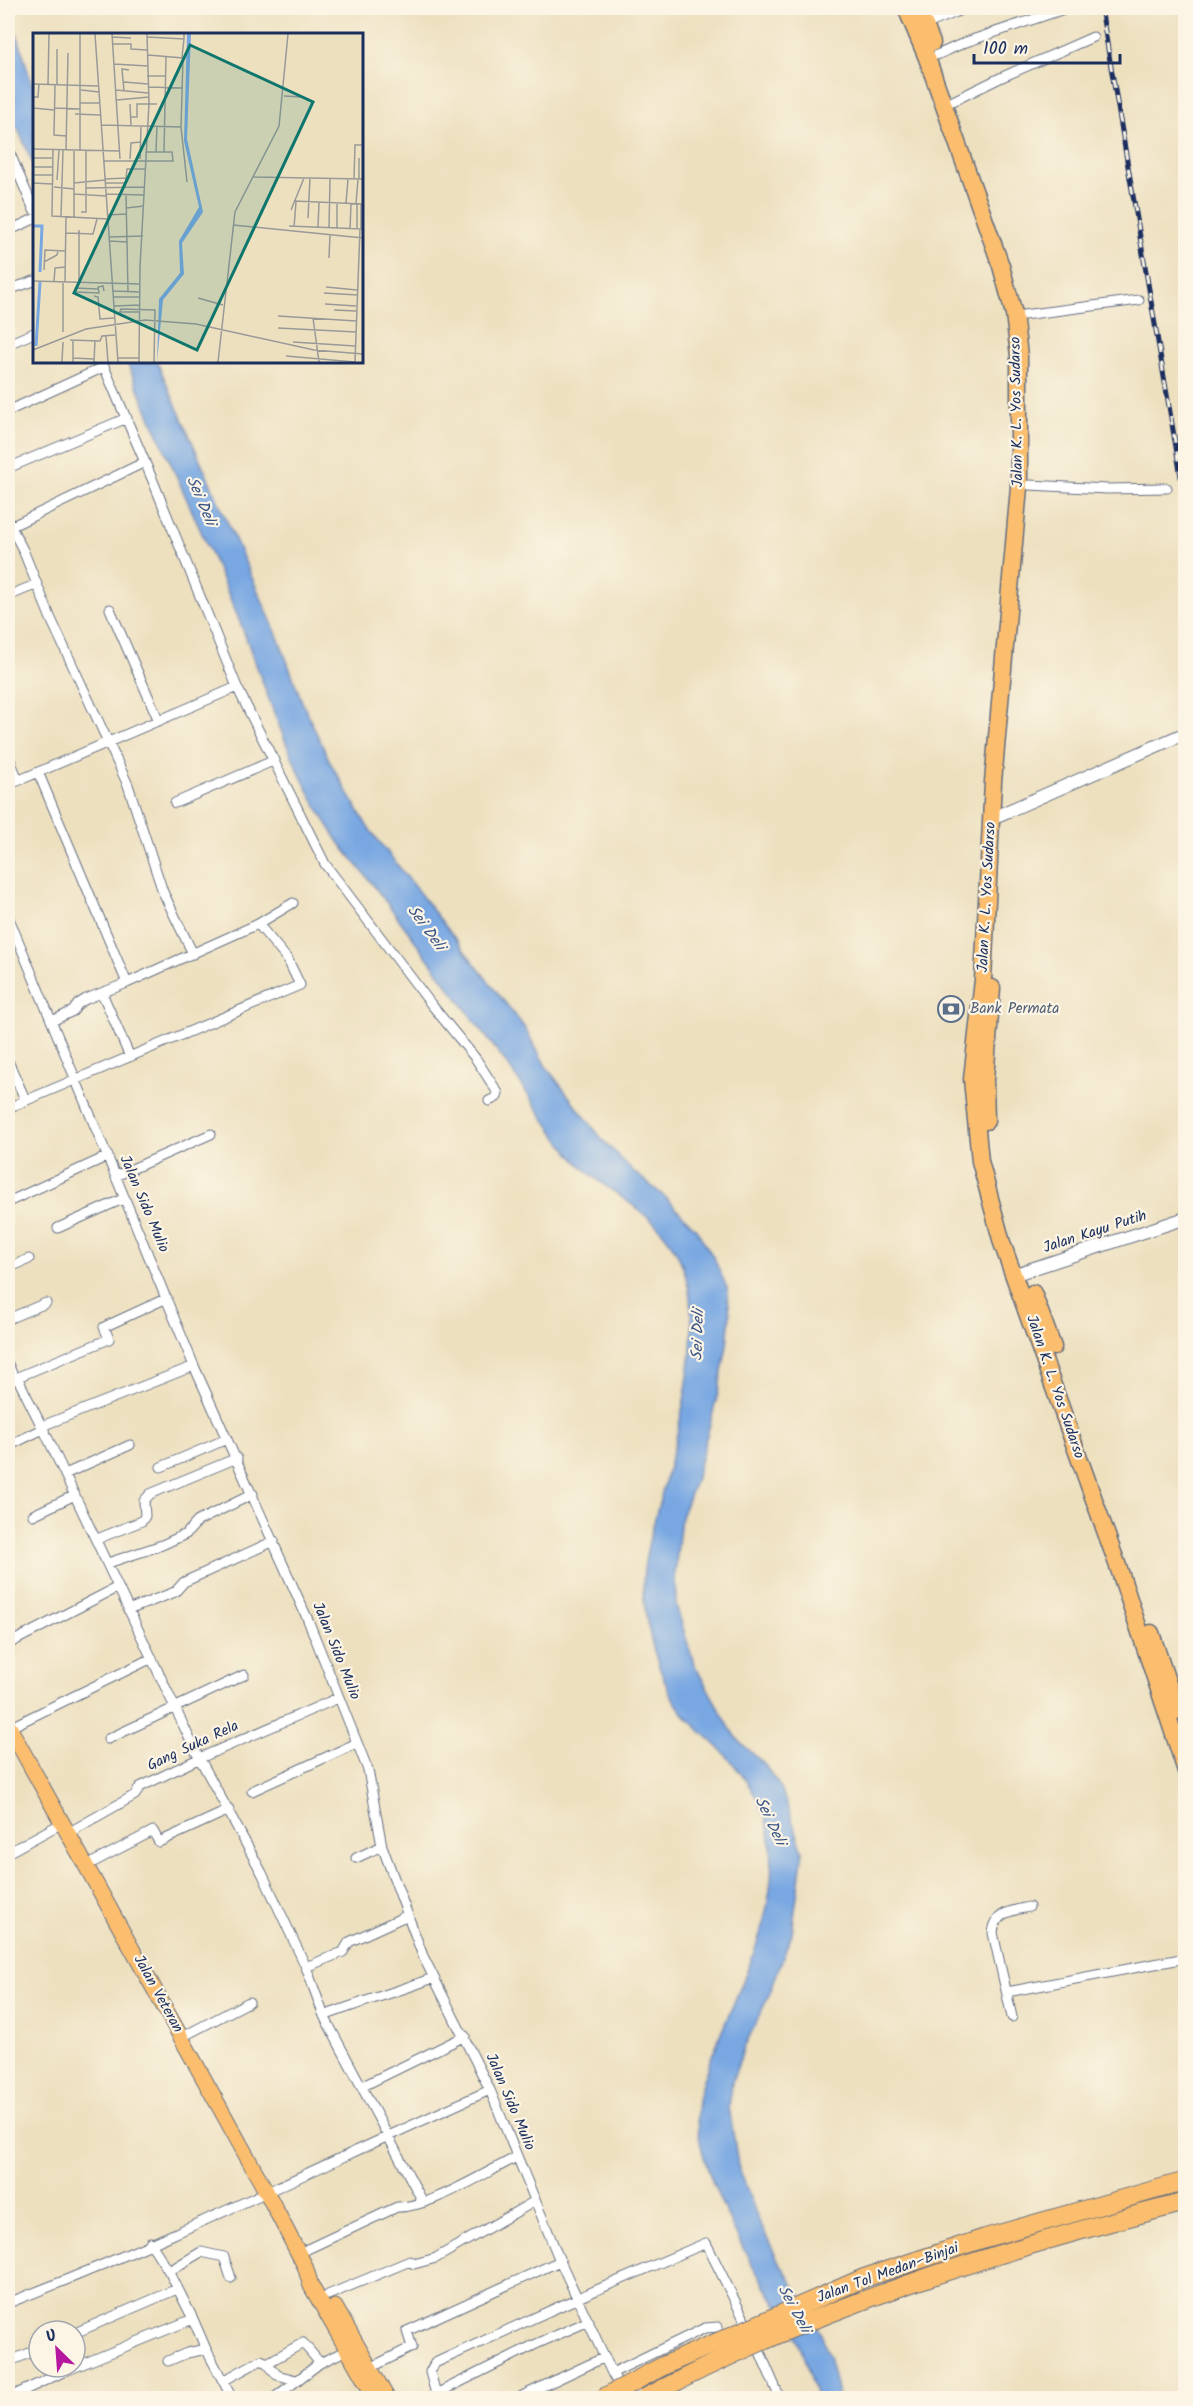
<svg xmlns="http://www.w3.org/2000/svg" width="1193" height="2406" viewBox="0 0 1193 2406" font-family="Kalam,sans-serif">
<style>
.water{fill:#78a7e2;stroke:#4a6ba0;stroke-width:1.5}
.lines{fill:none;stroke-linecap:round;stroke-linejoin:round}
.minor-casing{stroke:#646d80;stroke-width:11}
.tertiary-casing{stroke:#646d80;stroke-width:14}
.primary-casing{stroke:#646d80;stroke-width:17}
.trunk-casing{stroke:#646d80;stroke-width:19}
.minor{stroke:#fff;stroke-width:9}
.tertiary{stroke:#fff;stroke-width:12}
.primary{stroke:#fbbe6e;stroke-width:15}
.trunk{stroke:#fbbe6e;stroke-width:16}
.rail-casing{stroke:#1b2f5e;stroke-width:5}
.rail{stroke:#fcf5e5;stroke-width:3;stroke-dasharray:9;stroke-linecap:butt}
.motorway-bridge-casing{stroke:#646d80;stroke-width:20;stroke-linecap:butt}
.motorway-bridge{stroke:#fbbe6e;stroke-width:18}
.labels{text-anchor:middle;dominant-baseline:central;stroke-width:4.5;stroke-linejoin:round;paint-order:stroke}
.street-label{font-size:15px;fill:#1b2f5e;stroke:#fcf5e5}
.service-label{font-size:15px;fill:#4e5e75;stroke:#fcf5e5;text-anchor:start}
.water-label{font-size:16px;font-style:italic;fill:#375386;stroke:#fcf5e5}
.inset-river{fill:none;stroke:#78a7e2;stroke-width:3}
.inset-road{fill:none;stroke:#999998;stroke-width:1.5}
.view{fill:#0f766e;fill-opacity:0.15;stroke:#0f766e;stroke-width:3}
.inset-edge{fill:none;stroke:#1b2f5e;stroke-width:3}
</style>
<rect width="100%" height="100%" fill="#fcf5e5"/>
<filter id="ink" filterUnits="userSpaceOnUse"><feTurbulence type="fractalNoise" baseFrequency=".0167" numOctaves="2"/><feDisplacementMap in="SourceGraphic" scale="12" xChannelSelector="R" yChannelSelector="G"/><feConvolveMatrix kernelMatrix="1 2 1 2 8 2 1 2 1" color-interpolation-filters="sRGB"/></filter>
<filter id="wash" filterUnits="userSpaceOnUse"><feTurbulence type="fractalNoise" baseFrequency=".008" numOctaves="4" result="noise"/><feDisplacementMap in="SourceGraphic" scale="24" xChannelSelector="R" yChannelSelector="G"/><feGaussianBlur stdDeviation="1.35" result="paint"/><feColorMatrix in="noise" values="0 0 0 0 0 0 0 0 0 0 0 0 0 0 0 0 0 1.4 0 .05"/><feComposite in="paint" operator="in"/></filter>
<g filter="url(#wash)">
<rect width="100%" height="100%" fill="#ede0bf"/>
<path class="water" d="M 8,12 L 19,40 L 34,92 L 34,166 L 8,106 Z
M 127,362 L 157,362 L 278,637 L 303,704 L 331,764 L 367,826 L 524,1027 L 547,1068 L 602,1139 L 633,1171 L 665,1197 L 696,1229 L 714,1258 L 727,1288 L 730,1315 L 727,1345 L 718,1393 L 695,1481 L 681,1517 L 675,1572 L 676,1605 L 694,1664 L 730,1728 L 740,1742 L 764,1764 L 781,1788 L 803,1851 L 792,1933 L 769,1995 L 743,2050 L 732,2082 L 729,2107 L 738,2165 L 758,2219 L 779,2262 L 799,2293 L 820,2331 L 829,2356 L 839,2398 L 816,2398 C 811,2377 804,2353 794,2333 C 788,2319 778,2307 770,2294 C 743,2252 696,2164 697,2114 C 697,2091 707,2069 715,2048 C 742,1980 785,1903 768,1828 C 762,1800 741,1771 721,1750 C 705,1734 686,1720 674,1700 C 659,1674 647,1631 644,1601 C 640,1565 651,1534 660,1500 C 678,1432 708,1329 681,1262 C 660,1210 609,1197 575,1159 C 547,1128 527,1090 501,1056 C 459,1002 419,945 377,890 C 364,872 347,855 335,836 C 289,769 267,689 237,615 C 202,530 162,447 127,362 Z"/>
</g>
<g filter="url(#ink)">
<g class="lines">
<defs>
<path id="minor" d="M 925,25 L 966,8
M 937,55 L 966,42 L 1067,8
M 953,101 L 1000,78 L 1093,37
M 8,149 L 34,210
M 8,231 L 34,219
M 8,290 L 34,281
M 1023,315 L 1139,300
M 8,344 L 34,333
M 102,362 L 153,481 L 237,687
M 8,411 L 104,367
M 8,468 L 127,418
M 1029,485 L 1107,489 L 1167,488
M 8,521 L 23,550 L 51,619 L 128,785 L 163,892 L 193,954
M 10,527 L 145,462
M 8,596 L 37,584
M 110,609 L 159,721
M 8,755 L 18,780
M 38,772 L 127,983
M 8,785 L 237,687 L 325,864 L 431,1004 L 476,1059 L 498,1093 L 497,1097 L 489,1101
M 175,803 L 275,760
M 8,916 L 194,1366 L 308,1620 L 368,1770 L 382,1846 L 423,1956 L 490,2090 L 560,2261 L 612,2373 L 626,2398
M 258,924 L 293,903
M 102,993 L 130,1057
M 8,1061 L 25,1099
M 8,1108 L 300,985 L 288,960 L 258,924 L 127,983 L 86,999 L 78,1004 L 73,1011 L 52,1021
M 116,1176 L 211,1134
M 8,1202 L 108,1156
M 58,1228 L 125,1198
M 8,1268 L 29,1259
M 8,1319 L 46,1303
M 8,1364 L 14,1378
M 17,1377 L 43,1429
M 8,1381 L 109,1339 L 104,1327 L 167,1298
M 42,1426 L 195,1750 L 262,1873 L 306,1967 L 324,2016 L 423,2202
M 8,1446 L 43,1429 L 42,1426 L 194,1366
M 161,1467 L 227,1439
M 65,1474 L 130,1445
M 33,1515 L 75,1495
M 97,1539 L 142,1521 L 145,1516 L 144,1501 L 150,1494 L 237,1458
M 108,1563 L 162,1545 L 186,1534 L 198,1521 L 253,1494
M 128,1610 L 175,1592 L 184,1582 L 274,1541
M 8,1644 L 118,1587
M 9,1728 L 152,1658
M 108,1739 L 244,1675
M 252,1791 L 357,1743
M 68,1833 L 135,1795 L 140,1787 L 200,1758 L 338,1698
M 8,1848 L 11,1851 L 62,1823
M 356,1858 L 382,1846
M 86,1866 L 153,1831 L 159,1842 L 229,1810
M 306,1967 L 343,1952 L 349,1942 L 408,1915
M 1007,1992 L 1186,1958
M 324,2016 C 360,2002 397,1992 433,1978
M 1012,2017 L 993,1933 C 995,1912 1011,1911 1029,1907
M 182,2037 L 249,2002
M 363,2086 L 465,2036
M 150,2242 L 170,2273
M 299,2253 L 397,2207 C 430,2208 486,2172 517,2157
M 328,2295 L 410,2261 L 414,2264 L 436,2258 L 535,2201
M 8,2303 C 172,2240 330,2161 490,2090
M 193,2319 L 206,2349
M 75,2333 L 177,2289
M 756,2343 L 780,2398
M 168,2361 L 187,2353 L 206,2349 L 232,2398
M 8,2362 L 39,2349
M 267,2363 L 277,2375 L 296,2380
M 370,2368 L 412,2347 L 407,2331 L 560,2261
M 612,2373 L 705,2328 L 718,2327
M 223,2381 L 261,2360 L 267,2363 L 303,2343 L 320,2363
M 436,2394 L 430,2372 L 435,2363 L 578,2298 L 706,2243 L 750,2331
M 522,2396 L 605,2357
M 8,2398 L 63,2372 L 193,2319 L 170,2273 L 171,2270 L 201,2252 L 224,2257 L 231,2278
M 274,2398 L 320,2363 L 347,2350
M 428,2398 L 534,2345 L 589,2321"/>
<path id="tertiary" d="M 991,816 L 999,815 L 1186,733
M 1013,1275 L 1186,1218"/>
<path id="primary" d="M 8,1725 L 266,2191 L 305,2266 L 311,2286 L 375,2398
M 335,2307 L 387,2398"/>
<path id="trunk" d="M 906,8 L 927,58 L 1001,266 L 1014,314 L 1019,356 L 1019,487 L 993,782 L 983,980 L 972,1079 L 980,1161 L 1002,1243 L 1120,1572 L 1186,1771
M 918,8 L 932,43
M 986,1121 L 985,1080 L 992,988
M 1033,1293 L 1053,1347
M 1151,1633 L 1177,1711"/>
</defs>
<use href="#minor" class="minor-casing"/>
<use href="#tertiary" class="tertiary-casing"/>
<use href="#primary" class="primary-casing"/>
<use href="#trunk" class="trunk-casing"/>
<use href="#minor" class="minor"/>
<use href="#tertiary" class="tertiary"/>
<use href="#primary" class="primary"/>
<use href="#trunk" class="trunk"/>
<defs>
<path id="rail" d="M 1101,8 L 1186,506"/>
</defs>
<use href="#rail" class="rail-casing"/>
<use href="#rail" class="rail"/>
<defs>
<path id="motorway-bridge" d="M 603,2398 L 665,2365 L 864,2278 L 985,2238 L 1186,2181
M 645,2398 C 815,2307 999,2250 1186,2202"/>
</defs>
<use href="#motorway-bridge" class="motorway-bridge-casing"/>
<use href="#motorway-bridge" class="motorway-bridge"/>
</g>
</g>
<defs>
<symbol id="bank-ring" viewBox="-11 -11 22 22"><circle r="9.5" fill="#fcf5e5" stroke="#5c6f8a" stroke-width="1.5"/><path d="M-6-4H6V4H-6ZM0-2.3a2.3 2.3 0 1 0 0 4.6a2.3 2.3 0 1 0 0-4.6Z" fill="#5c6f8a"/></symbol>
</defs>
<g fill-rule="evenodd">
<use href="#bank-ring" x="936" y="994" width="30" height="30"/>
</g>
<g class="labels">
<g class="street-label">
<text transform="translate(1017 412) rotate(-91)">Jalan K. L. Yos Sudarso</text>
<text transform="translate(987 897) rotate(-87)">Jalan K. L. Yos Sudarso</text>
<text transform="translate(144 1204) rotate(67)">Jalan Sido Mulio</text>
<text transform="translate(1095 1232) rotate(-18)">Jalan Kayu Putih</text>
<text transform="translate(1055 1387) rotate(71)">Jalan K. L. Yos Sudarso</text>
<text transform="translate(336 1651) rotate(68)">Jalan Sido Mulio</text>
<text transform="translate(193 1746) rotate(-25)">Gang Suka Rela</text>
<text transform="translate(158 1994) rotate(61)">Jalan Veteran</text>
<text transform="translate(510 2102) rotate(67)">Jalan Sido Mulio</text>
<text transform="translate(888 2273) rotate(-20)">Jalan Tol Medan–Binjai</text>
</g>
<g class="service-label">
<text x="970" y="1009">Bank Permata</text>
</g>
<g class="water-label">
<text transform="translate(201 501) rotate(67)">Sei Deli</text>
<text transform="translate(426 928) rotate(54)">Sei Deli</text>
<text transform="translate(698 1335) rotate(-88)">Sei Deli</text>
<text transform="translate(770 1821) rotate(65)">Sei Deli</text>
<text transform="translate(794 2309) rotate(62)">Sei Deli</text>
</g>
</g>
<g transform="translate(33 33)">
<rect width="330" height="330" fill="#ede0bf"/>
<path d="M 154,1 L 158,1 L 154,106 L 170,179 L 149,210 L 151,241 L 130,267 L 124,329 L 126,266 L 147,240 L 146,208 L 166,174 L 151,108 Z" fill="#78a7e2"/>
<path class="inset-river" d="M 0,193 L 9,193 L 7,239M 3,313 L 7,249"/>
<path class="inset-road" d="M 62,1 L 82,288M 79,1 L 87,126M 79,4 L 98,5M 114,4 L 151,6 L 151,1M 80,11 L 98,11 L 98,16 L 114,17M 24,16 L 24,51M 115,22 L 150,25 L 148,94M 149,24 L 151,6M 81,31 L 115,33M 114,43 L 133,43M 91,49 L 115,51M 0,51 L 65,53M 15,51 L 16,1M 22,52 L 21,102 L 34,103M 115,54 L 150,55M 48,57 L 66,59M 83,57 L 115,60M 91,58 L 89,36 L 96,37M 251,63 L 269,64M 0,64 L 5,64 L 6,51M 84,67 L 116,64M 47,70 L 67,70M 97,71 L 98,93M 0,75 L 21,77M 21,75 L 47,76M 42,81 L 67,82M 98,84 L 104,84 L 104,71 L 124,71M 68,92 L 148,94 L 154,149M 0,116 L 86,118M 20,117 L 19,183 L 75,186M 33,117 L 35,20M 47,117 L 47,1M 123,119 L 124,93M 131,119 L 133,23M 0,125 L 19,125M 97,126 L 98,110 L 107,109M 107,126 L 108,93M 71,128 L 140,128 L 139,119 L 113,119M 0,134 L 19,134M 0,142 L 19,142M 220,144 L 330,146M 72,146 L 93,145M 321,146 L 322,112 L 330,112M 326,146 L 326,125M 24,147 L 26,117M 0,150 L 19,151M 41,150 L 72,147M 73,150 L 92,150M 21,154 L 41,156 L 41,184M 92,154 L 94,136 L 113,136M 41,155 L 41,117M 53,155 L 112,154M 41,161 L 73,163M 73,161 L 111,162M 93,161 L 95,259M 261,168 L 330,171M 313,170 L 315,146M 323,171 L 325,146M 93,175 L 111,173M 258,177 L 271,145M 48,179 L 53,179 L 53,117M 74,182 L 93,181M 28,184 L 30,117M 275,185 L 277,145M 200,192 L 330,205M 256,193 L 330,196M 261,194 L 263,169M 285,194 L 286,170M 296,195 L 297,146M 304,195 L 304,170M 317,196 L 318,171M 324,196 L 324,171M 328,196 L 328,171M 46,197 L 46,249M 33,200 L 60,201 L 64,186M 76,204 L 110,203M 76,208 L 94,209M 296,225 L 297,202M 11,229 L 24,222 L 25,218M 11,237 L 12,217 L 32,218M 0,248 L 107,251M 21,249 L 22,235 L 33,234M 32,249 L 33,184M 293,254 L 324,257M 42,255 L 65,256M 80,258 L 107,259M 42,259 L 66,260 L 65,254 L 70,253 L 71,258M 291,260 L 324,262M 61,263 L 65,264 L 67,286 L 81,285M 80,264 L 106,264M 165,265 L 190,272M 292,271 L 323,273M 81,273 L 106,272M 301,277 L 323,278M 86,279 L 106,279M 87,279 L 88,276 L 122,277 L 121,329M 245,283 L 323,288M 280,285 L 286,329M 82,288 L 85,329M 245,295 L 323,299M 30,299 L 30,249M 73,303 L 75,329M 37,307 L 67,308 L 69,303 L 82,302M 260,309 L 322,313M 0,317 L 53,296 L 112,287 L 163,291 L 281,317 L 330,321M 253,323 L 322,329M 40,325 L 61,326M 84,325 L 106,325M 29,329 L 30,309M 40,329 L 40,307M 61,329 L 62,307M 106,329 L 107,234 L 116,70 L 114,1M 185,329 L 202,179 L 246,93 L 255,1M 322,329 L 327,196"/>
<path class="view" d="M 157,12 L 280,69 L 164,317 L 41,260 Z"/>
<rect width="330" height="330" class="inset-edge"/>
</g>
<rect width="1193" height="2406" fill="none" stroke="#fcf5e5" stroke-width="30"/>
<g transform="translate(57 2349) rotate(335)"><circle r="28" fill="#fcf5e5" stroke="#a2a6af" stroke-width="1.5"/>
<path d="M0-4.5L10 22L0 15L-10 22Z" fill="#b5179e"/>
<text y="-9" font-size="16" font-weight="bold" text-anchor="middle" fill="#1b2f5e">U</text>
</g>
<path d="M974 54v9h146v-9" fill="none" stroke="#1b2f5e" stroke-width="3"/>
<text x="983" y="54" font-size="18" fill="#1b2f5e" stroke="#fcf5e5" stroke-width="4.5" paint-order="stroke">100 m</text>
</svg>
